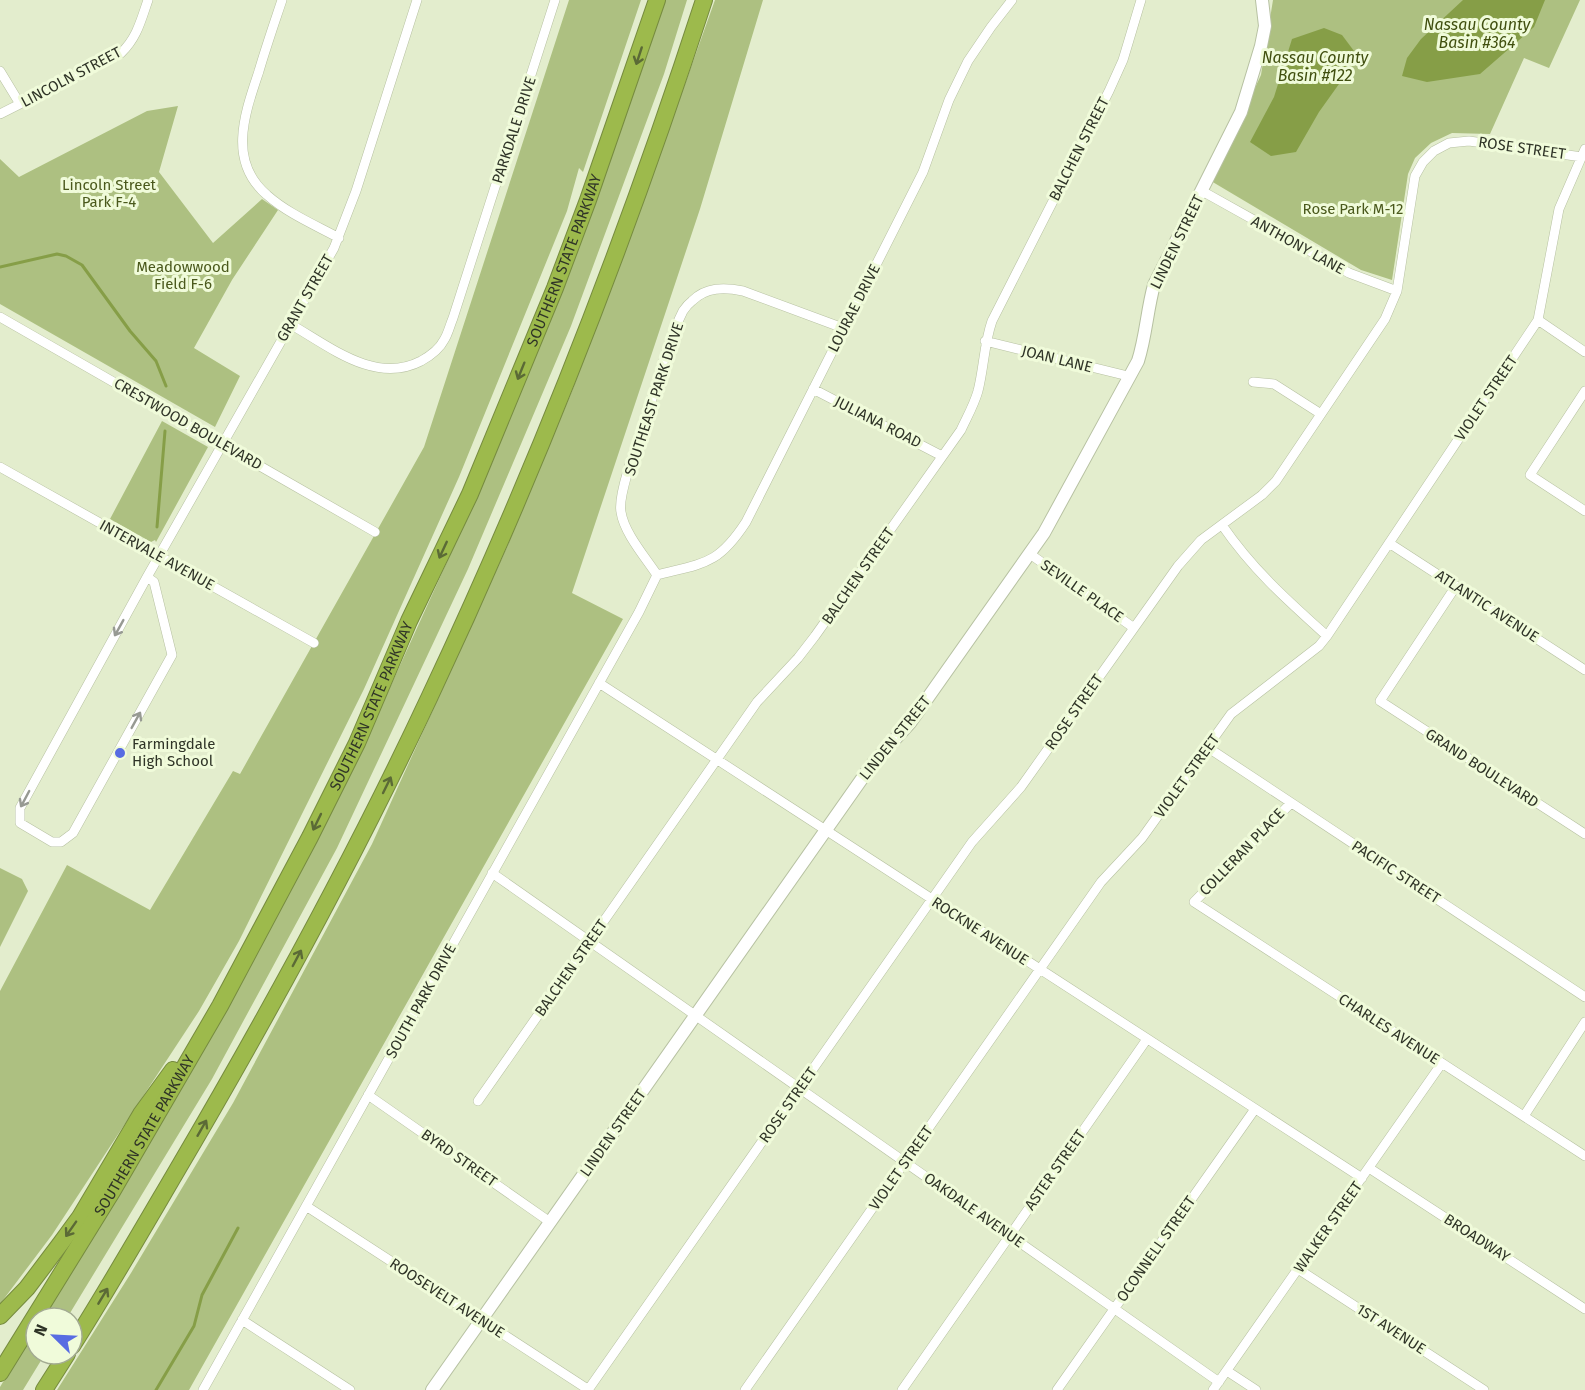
<svg xmlns="http://www.w3.org/2000/svg" width="1585" height="1390" viewBox="0 0 1585 1390" font-family="'Fira Sans',sans-serif">
<style>
.green{fill:#adc081}
.water{fill:#869e47}
.lines{fill:none;stroke-linecap:round;stroke-linejoin:round}
.stream{stroke:#869e47;stroke-width:3}
.minor-casing{stroke:#b7c1a2;stroke-width:10}
.tertiary-casing{stroke:#b7c1a2;stroke-width:14}
.motorway-casing{stroke:#768b3f;stroke-width:18}
.minor{stroke:#fff;stroke-width:9}
.tertiary{stroke:#fff;stroke-width:12}
.motorway{stroke:#9dba4c;stroke-width:16}
.oneway{stroke:#5b6a36}
.oneway2{stroke:#979a93}
.poi-dot{fill:#586ce2;stroke:#f0fbda;stroke-width:2}
.labels{text-anchor:middle;dominant-baseline:central;stroke-width:6;stroke-linejoin:round;paint-order:stroke}
.street-label{font-size:15px;fill:#2f3427;stroke:#f0fbda}
.park-label{font-size:15px;fill:#4a591c;stroke:#f0fbda}
.poi-label{font-size:15px;fill:#2f3427;stroke:#f0fbda;text-anchor:start}
.water-label{font-size:16px;font-style:italic;fill:#404f0f;stroke:#f0fbda}
</style>
<rect width="100%" height="100%" fill="#e3edcd"/>
<path class="green" d="M 569,0 L 641,0 L 583,172 L 579,168 L 567,211 L 459,477 L 364,689 L 239,941 L 199,1011 L 52,1235 L 0,1304 L 0,991 L 67,865 L 150,910 L 233,771 L 240,774 L 424,447 Z
M 662,0 L 687,0 L 664,74 L 571,326 L 468,569 L 337,848 L 212,1079 L 67,1318 L 41,1318 L 377,716 L 492,463 L 590,216 Z
M 715,0 L 763,0 L 700,209 L 572,593 L 623,619 L 189,1390 L 57,1390 L 131,1273 L 233,1103 L 372,844 L 507,547 L 572,391 L 630,238 Z
M 1273,0 L 1580,0 L 1549,68 L 1524,58 L 1490,134 L 1452,133 L 1431,143 L 1415,158 L 1408,174 L 1392,280 L 1361,270 L 1211,181 L 1261,75 Z
M 178,106 L 159,172 L 213,243 L 262,199 L 278,210 L 232,280 L 194,348 L 240,376 L 215,427 L 0,304 L 0,159 L 19,177 L 147,111 Z
M 162,421 L 208,447 L 156,542 L 155,540 L 151,542 L 110,519 Z
M 0,868 L 22,879 L 28,891 L 0,947 Z
M 36,1327 L 36,1354 L 45,1354 L 23,1390 L 0,1390 L 0,1387 Z"/>
<path class="water" d="M 1463,0 L 1545,0 L 1534,27 L 1480,74 L 1427,82 L 1402,76 L 1407,58 L 1421,39 Z
M 1324,28 L 1342,35 L 1354,51 L 1339,84 L 1319,112 L 1296,152 L 1271,156 L 1250,142 L 1274,97 L 1292,39 Z"/>
<g class="lines">
<path class="stream" d="M 0,267 L 57,254 L 66,256 L 82,265 L 130,331 L 156,361 L 166,386
M 157,527 L 165,431
M 156,1390 L 194,1326 L 202,1295 L 238,1228"/>
<defs>
<path id="minor" d="M 282,0 C 274,24 266,47 259,71 C 245,113 227,161 267,195 C 287,213 315,225 339,238
M 0,71 L 20,104
M 0,114 L 121,53 C 137,38 141,20 148,0
M 1202,191 L 1349,273 L 1397,291
M 0,317 L 375,532
M 1538,320 L 1585,352
M 290,324 C 329,346 375,385 421,361 C 430,356 439,350 444,340 C 448,334 450,325 453,318 L 555,0
M 985,341 L 1128,376
M 1253,382 L 1274,384 L 1321,414
M 813,389 L 942,456
M 1585,391 L 1530,475 L 1585,511
M 0,467 L 314,643
M 1222,525 C 1253,570 1287,600 1327,636
M 1389,543 L 1585,670
M 1030,554 L 1134,628
M 657,575 C 704,563 718,565 746,522 L 923,172 L 949,100 L 968,61 L 991,27 L 1012,0
M 147,577 L 154,582 L 172,655 L 73,833 L 61,842 L 52,842 L 20,823 L 20,808 L 147,577 L 334,248 L 356,191 L 417,0
M 1456,586 L 1380,701 L 1585,834
M 599,683 L 1362,1178
M 1207,747 L 1585,997
M 1291,803 L 1194,902 L 1585,1156
M 492,873 L 1219,1382
M 368,1095 L 550,1222
M 478,1101 L 757,702 L 798,658 L 815,636 L 961,430 C 967,417 974,405 978,391 C 984,367 984,344 992,321 L 1109,91 L 1123,60 L 1141,0
M 1524,1116 L 1585,1022
M 1369,1168 L 1585,1309
M 306,1206 L 589,1390
M 1298,1269 L 1484,1390
M 242,1320 L 350,1390
M 1227,1371 L 1256,1390
M 203,1390 L 639,612 L 657,575 C 646,558 624,533 621,512 C 617,494 640,435 647,415 C 658,381 667,343 683,311 C 685,308 688,304 692,301 C 706,287 724,287 743,291 L 843,328
M 588,1390 L 972,842 L 1021,787 L 1178,566 L 1201,540 L 1262,495 L 1276,481 L 1385,319 L 1397,291 L 1415,176 L 1423,162 L 1434,151 L 1449,143 L 1469,141 L 1582,157
M 745,1390 L 1101,882 L 1142,838 L 1231,714 L 1319,646 L 1327,636 L 1538,320 L 1559,209 L 1585,149
M 902,1390 L 1147,1039
M 1057,1390 L 1255,1109
M 1213,1390 L 1442,1063"/>
<path id="tertiary" d="M 432,1390 L 873,763 L 910,723 L 1044,533 L 1138,361 C 1146,336 1147,310 1154,285 L 1241,112 L 1261,46 L 1265,26 L 1262,0"/>
<g id="motorway">
<path d="M 0,1316 L 27,1288 L 61,1243 L 80,1217 L 141,1114 L 173,1070"/>
<path d="M 72,1346 C 108,1289 142,1230 176,1172 C 267,1017 354,859 430,696 C 536,471 627,237 704,0"/>
<path id="s1" d="M 0,1373 L 113,1190 L 220,1006 L 310,837 L 357,743 L 409,621 L 470,494 L 555,288 L 588,200 L 657,0"/>
<path d="M 44,1390 L 67,1354"/>
</g>
</defs>
<use href="#minor" class="minor-casing"/>
<use href="#tertiary" class="tertiary-casing"/>
<use href="#motorway" class="motorway-casing"/>
<use href="#minor" class="minor"/>
<use href="#tertiary" class="tertiary"/>
<use href="#motorway" class="motorway"/>
</g>
<defs><path id="oneway-shaft" d="M-6 0H5M1.5-3L5.5 0L1.5 3" fill="none" stroke-width="1.6" stroke-linecap="round" stroke-linejoin="round" transform="scale(1.5)"/></defs>
<g class="oneway">
<use href="#oneway-shaft" transform="translate(639 56) rotate(108)"/>
<use href="#oneway-shaft" transform="translate(521 371) rotate(112)"/>
<use href="#oneway-shaft" transform="translate(443 550) rotate(115)"/>
<use href="#oneway-shaft" transform="translate(387 785) rotate(-64)"/>
<use href="#oneway-shaft" transform="translate(317 822) rotate(116)"/>
<use href="#oneway-shaft" transform="translate(297 958) rotate(-62)"/>
<use href="#oneway-shaft" transform="translate(202 1128) rotate(-60)"/>
<use href="#oneway-shaft" transform="translate(71 1229) rotate(125)"/>
<use href="#oneway-shaft" transform="translate(103 1296) rotate(-59)"/>
</g>
<g class="oneway2">
<use href="#oneway-shaft" transform="translate(119 628) rotate(119)"/>
<use href="#oneway-shaft" transform="translate(136 720) rotate(-61)"/>
<use href="#oneway-shaft" transform="translate(25 799) rotate(118)"/>
</g>
<circle class="poi-dot" cx="120" cy="753" r="6"/>
<g class="labels">
<g class="street-label">
<text transform="translate(71 77) rotate(-28)">LINCOLN STREET</text>
<text transform="translate(514 130) rotate(-72)">PARKDALE DRIVE</text>
<text transform="translate(1522 148) rotate(8)">ROSE STREET</text>
<text transform="translate(1079 149) rotate(-63)">BALCHEN STREET</text>
<text transform="translate(1177 242) rotate(-64)">LINDEN STREET</text>
<text transform="translate(1298 245) rotate(29)">ANTHONY LANE</text>
<text stroke="none"><textPath href="#s1" startOffset="1250">SOUTHERN STATE PARKWAY</textPath></text>
<text transform="translate(305 298) rotate(-60)">GRANT STREET</text>
<text transform="translate(854 308) rotate(-63)">LOURAE DRIVE</text>
<text transform="translate(1057 359) rotate(14)">JOAN LANE</text>
<text transform="translate(1486 398) rotate(-56)">VIOLET STREET</text>
<text transform="translate(654 399) rotate(-72)">SOUTHEAST PARK DRIVE</text>
<text transform="translate(878 422) rotate(27)">JULIANA ROAD</text>
<text transform="translate(188 424) rotate(30)">CRESTWOOD BOULEVARD</text>
<text transform="translate(157 555) rotate(29)">INTERVALE AVENUE</text>
<text transform="translate(858 576) rotate(-55)">BALCHEN STREET</text>
<text transform="translate(1082 591) rotate(35)">SEVILLE PLACE</text>
<text transform="translate(1487 606) rotate(33)">ATLANTIC AVENUE</text>
<text stroke="none"><textPath href="#s1" startOffset="764">SOUTHERN STATE PARKWAY</textPath></text>
<text transform="translate(1074 712) rotate(-55)">ROSE STREET</text>
<text transform="translate(895 738) rotate(-51)">LINDEN STREET</text>
<text transform="translate(1482 768) rotate(33)">GRAND BOULEVARD</text>
<text transform="translate(1187 776) rotate(-54)">VIOLET STREET</text>
<text transform="translate(1242 852) rotate(-46)">COLLERAN PLACE</text>
<text transform="translate(1396 872) rotate(33)">PACIFIC STREET</text>
<text transform="translate(980 931) rotate(33)">ROCKNE AVENUE</text>
<text transform="translate(571 968) rotate(-55)">BALCHEN STREET</text>
<text transform="translate(421 1001) rotate(-61)">SOUTH PARK DRIVE</text>
<text transform="translate(1389 1029) rotate(33)">CHARLES AVENUE</text>
<text transform="translate(788 1105) rotate(-55)">ROSE STREET</text>
<text transform="translate(613 1133) rotate(-55)">LINDEN STREET</text>
<text stroke="none"><textPath href="#s1" startOffset="278">SOUTHERN STATE PARKWAY</textPath></text>
<text transform="translate(459 1158) rotate(35)">BYRD STREET</text>
<text transform="translate(901 1168) rotate(-55)">VIOLET STREET</text>
<text transform="translate(1055 1170) rotate(-55)">ASTER STREET</text>
<text transform="translate(974 1210) rotate(35)">OAKDALE AVENUE</text>
<text transform="translate(1328 1227) rotate(-55)">WALKER STREET</text>
<text transform="translate(1477 1238) rotate(33)">BROADWAY</text>
<text transform="translate(1156 1249) rotate(-55)">OCONNELL STREET</text>
<text transform="translate(447 1298) rotate(33)">ROOSEVELT AVENUE</text>
<text transform="translate(1391 1329) rotate(33)">1ST AVENUE</text>
</g>
<g class="park-label">
<text x="109" y="185">Lincoln Street<tspan x="109" dy="17">Park F-4</tspan></text>
<text x="1353" y="209">Rose Park M-12</text>
<text x="183" y="267">Meadowwood<tspan x="183" dy="17">Field F-6</tspan></text>
</g>
<g class="poi-label">
<text x="132" y="744">Farmingdale<tspan x="132" dy="17">High School</tspan></text>
</g>
<g class="water-label">
<text x="1477" y="24">Nassau County<tspan x="1477" dy="18">Basin #364</tspan></text>
<text x="1315" y="57">Nassau County<tspan x="1315" dy="18">Basin #122</tspan></text>
</g>
</g>
<g transform="translate(54 1336) rotate(294)"><circle r="28" fill="#f0fbda" stroke="#a3ab92" stroke-width="1.5"/>
<path d="M0-4.5L10 22L0 15L-10 22Z" fill="#586ce2"/>
<text y="-9" font-size="16" font-weight="bold" text-anchor="middle" fill="#2f3427">N</text>
</g>
</svg>
